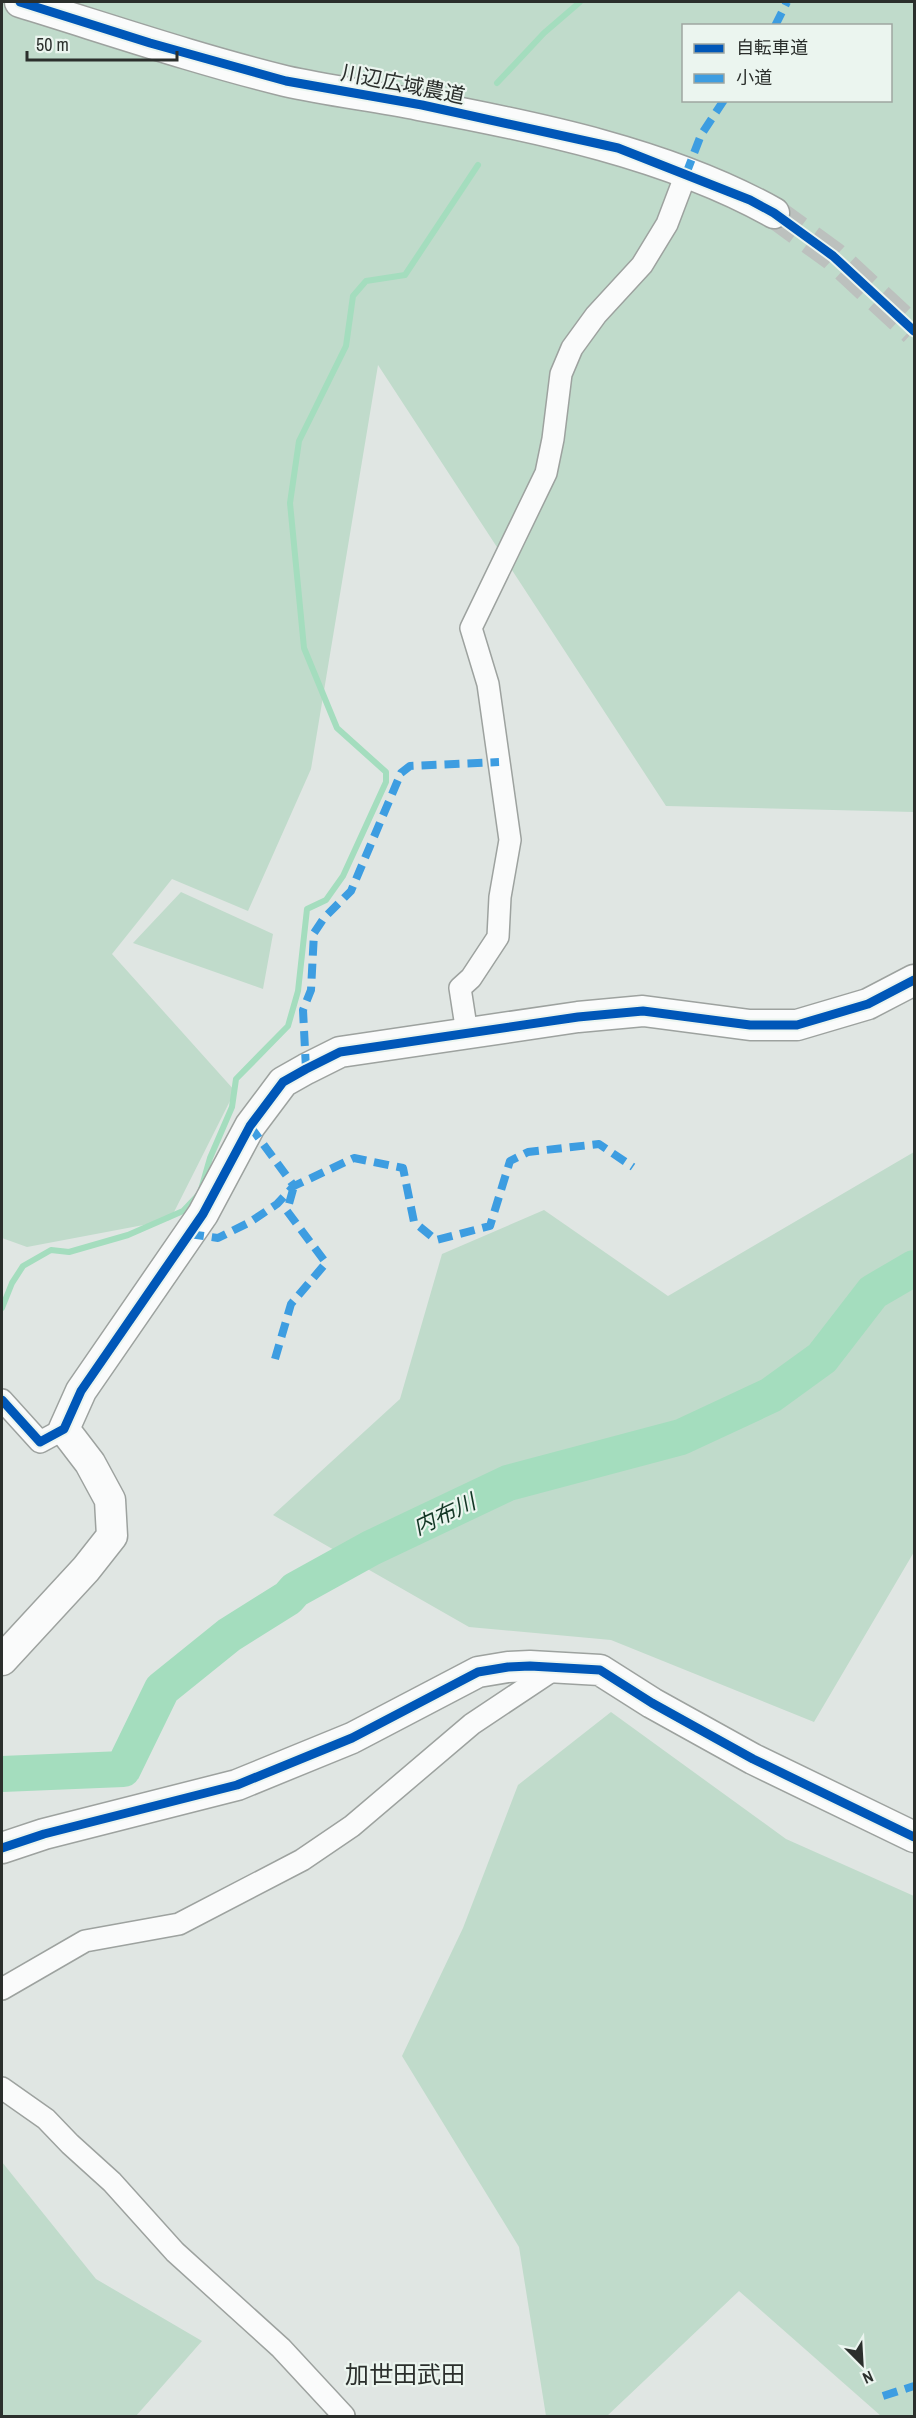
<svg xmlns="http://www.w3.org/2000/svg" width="916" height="2418" viewBox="0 0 916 2418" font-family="'Archivo Narrow','Noto Sans JP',sans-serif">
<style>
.green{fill:#c0dbcb;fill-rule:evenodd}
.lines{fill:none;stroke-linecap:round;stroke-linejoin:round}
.stream{stroke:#a4ddbe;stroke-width:6}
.river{stroke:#a4ddbe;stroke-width:36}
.secondary-tunnel{stroke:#bcc1be;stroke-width:30;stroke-dasharray:30 15;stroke-linecap:butt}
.street-casing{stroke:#9da29f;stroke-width:24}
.secondary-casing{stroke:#9da29f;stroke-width:33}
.street{stroke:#fafbfb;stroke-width:21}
.secondary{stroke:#fafbfb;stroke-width:30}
.quiet{stroke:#3d9de1;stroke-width:8;stroke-dasharray:15 8;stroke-linecap:butt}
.cycleway-casing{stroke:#ebf5ef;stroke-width:13}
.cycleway{stroke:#0057b8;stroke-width:9}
.labels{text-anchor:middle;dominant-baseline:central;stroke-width:4.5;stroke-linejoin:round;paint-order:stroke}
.street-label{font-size:21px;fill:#2b2f2c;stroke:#ebf5ef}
.water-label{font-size:22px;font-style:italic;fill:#143726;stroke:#ebf5ef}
.quarter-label{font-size:24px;fill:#2b2f2c;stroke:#ebf5ef}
</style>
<rect width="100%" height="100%" fill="#e0e6e3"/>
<path class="green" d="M 2,2 L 914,2 L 914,812 L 666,806 L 378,365 L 311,769 L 248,911 L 172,879 L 112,954 L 235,1091 L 170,1220 L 27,1247 L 2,1238 ZM 684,26 L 890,26 L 890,100 L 684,100 Z
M 181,892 L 273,934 L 263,989 L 133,943 Z
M 914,1152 L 914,1552 L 814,1722 L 611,1640 L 469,1627 L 273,1515 L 400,1399 L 442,1254 L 544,1210 L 668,1296 Z
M 611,1712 L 786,1839 L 914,1896 L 914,2416 L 881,2416 L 739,2291 L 607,2416 L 546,2416 L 519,2247 L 402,2056 L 463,1928 L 518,1785 Z
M 2,2162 L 96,2279 L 202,2341 L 136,2416 L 2,2416 Z"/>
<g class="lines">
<path class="stream" d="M 497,83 L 544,33 L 580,2
M 2,1308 L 12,1283 L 23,1266 L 51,1250 L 69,1252 L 128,1235 L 183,1211 L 200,1193 L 210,1158 L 232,1107 L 236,1079 L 288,1026 L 298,991 L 307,909 L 326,900 L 343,876 L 386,782 L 386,772 L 337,728 L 304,648 L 290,503 L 299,441 L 346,346 L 353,296 L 366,281 L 405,275 L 478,165"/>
<path class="river" d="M 2,1774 L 123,1769 L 162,1689 L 229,1635 L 288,1598 L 295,1590 L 371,1548 L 508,1483 L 681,1437 L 771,1395 L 822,1358 L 873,1292 L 914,1268"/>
<path class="secondary-tunnel" d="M 774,213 L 833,256 L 914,331"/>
<defs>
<path id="street" d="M 467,1033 L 460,988 L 471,978 L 498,937 L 500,897 L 510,840 L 488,684 L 471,628 L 546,473 L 553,439 L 561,374 L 572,348 L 596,315 L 642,265 L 667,224 L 686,174
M 2,1400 L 40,1442 L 64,1429
M 2,1989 L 85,1941 L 179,1924 L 302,1860 L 352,1826 L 472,1724 L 556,1668
M 2,2088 L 46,2119 L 70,2144 L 112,2182 L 175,2252 L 281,2348 L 344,2416"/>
<path id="secondary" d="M 20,2 C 108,29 196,59 285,81 C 329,91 375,96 419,105 C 537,127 669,154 774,213
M 2,1660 L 86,1569 L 112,1536 L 110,1500 L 90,1463 L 64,1429 L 81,1391 L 203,1214 L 250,1126 L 283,1082 L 306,1069 L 340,1052 L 578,1017 L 643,1011 L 750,1025 L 797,1025 L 868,1004 L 914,980
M 2,1848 L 44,1834 L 237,1785 L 352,1738 L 478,1672 L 508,1667 L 530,1666 L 600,1670 L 652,1703 L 753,1759 L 914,1837"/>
</defs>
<use href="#street" class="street-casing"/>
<use href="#secondary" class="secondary-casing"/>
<use href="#street" class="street"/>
<use href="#secondary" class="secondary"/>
<path class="quiet" d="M 775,26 L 787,2
M 686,174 L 701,135 L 724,100
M 306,1069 L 303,1010 L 311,990 L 314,933 L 324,918 L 351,891 L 401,773 L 410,766 L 499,762
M 250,1126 L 294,1186 L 354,1158 L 403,1168 L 414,1222 L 436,1240 L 490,1226 L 510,1161 L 528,1152 L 599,1144 L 633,1167
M 189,1234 L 218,1238 L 250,1222 L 277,1204 L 292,1188
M 275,1359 L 291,1304 L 326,1263 L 287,1211 L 294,1186
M 883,2396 L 914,2386"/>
<defs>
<path id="cycleway" d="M 20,2 L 150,43 L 286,81 L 422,105 L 618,148 L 750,200 L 774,213 L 833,256 L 914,331
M 2,1400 L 40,1442 L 64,1429 L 81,1391 L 203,1214 L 250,1126 L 283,1082 L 306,1069 L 340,1052 L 578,1017 L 643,1011 L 750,1025 L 797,1025 L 868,1004 L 914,980
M 2,1848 L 44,1834 L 237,1785 L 352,1738 L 478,1672 L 508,1667 L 530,1666 L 600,1670 L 652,1703 L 753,1759 L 914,1837"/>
</defs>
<use href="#cycleway" class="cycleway-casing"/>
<use href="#cycleway" class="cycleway"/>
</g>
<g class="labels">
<g class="street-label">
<text transform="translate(403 84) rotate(11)">川辺広域農道</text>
</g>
<g class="water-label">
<text transform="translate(444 1514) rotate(-25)">内布川</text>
</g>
<g class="quarter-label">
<text x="405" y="2374">加世田武田</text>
</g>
</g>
<rect width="916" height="2418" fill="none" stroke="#2b2f2c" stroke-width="6"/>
<rect x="682" y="24" width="210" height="78" fill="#ebf5ef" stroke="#9ea6a1" stroke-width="1.5"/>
<rect x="694" y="44" width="30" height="9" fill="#0057b8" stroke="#9ea6a1" stroke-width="1.5"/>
<text x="736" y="54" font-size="18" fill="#2b2f2c">自転車道</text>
<rect x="694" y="74" width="30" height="9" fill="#3d9de1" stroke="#9ea6a1" stroke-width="1.5"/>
<text x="736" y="84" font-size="18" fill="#2b2f2c">小道</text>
<g transform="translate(862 2364) rotate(156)" stroke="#ebf5ef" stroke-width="4.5" paint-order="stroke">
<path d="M0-4.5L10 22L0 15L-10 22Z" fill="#2b2f2c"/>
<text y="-9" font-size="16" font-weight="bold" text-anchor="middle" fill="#2b2f2c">N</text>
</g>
<path d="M27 51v9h150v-9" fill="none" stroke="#2b2f2c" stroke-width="3"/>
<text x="36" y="51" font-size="18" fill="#2b2f2c" stroke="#ebf5ef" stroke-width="4.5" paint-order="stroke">50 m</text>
</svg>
